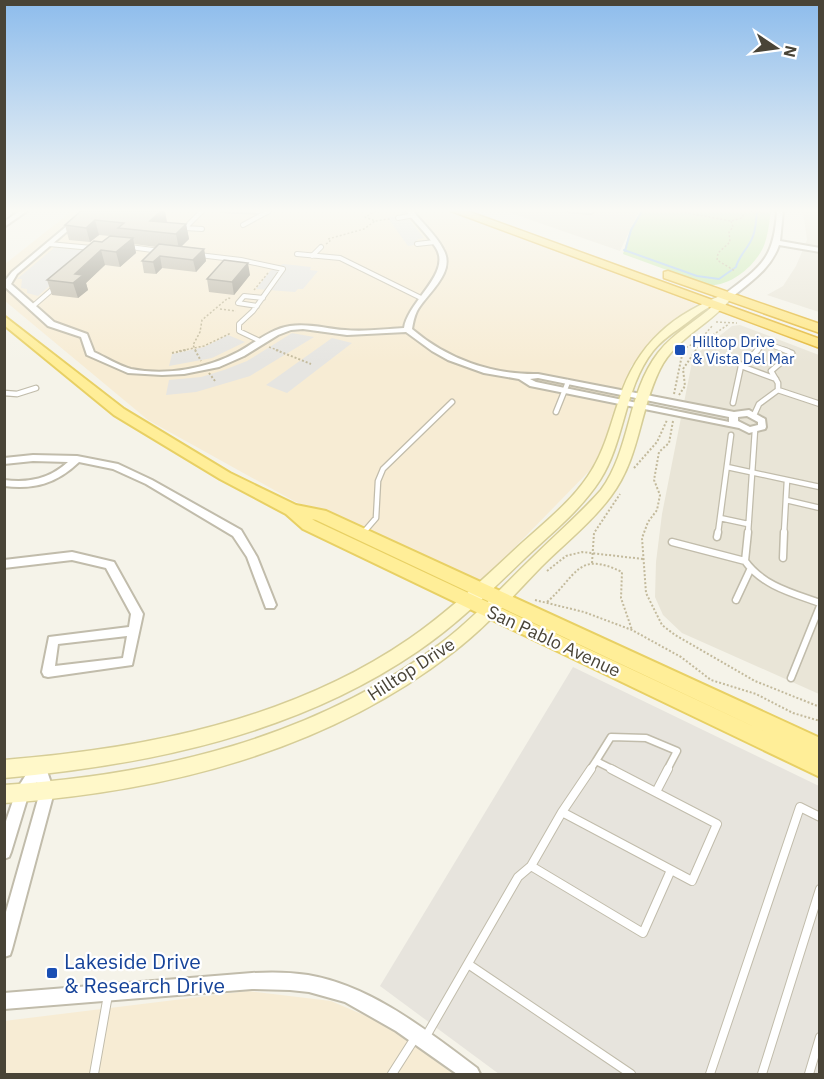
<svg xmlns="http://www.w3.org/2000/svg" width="824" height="1079" viewBox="0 0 824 1079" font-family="'IBM Plex Sans',sans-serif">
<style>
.residential{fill:#e9e5d7}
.commercial{fill:#f7ecd4}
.industrial{fill:#e7e4dd}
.green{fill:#c9eab1}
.parking{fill:#e6e5e1}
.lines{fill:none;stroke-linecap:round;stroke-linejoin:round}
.stream{stroke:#a4c9f3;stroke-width:2}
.service-far3-casing{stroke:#c1bcab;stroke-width:6}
.service-far2-casing{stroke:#c1bcab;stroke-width:7}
.service-far1-casing{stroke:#c1bcab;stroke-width:9}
.service-casing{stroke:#c1bcab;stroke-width:10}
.minor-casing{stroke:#c1bcab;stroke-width:4}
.secondary-casing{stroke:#d6cd97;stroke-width:3}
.primary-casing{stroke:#e8d064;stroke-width:4}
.trunk-casing{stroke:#e3b735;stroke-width:3}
.path-far1{stroke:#c3ba9c;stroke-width:1.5;stroke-dasharray:2 2;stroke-linecap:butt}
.path{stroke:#c3ba9c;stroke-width:2;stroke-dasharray:2 2;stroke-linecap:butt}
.service-far3{stroke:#fff;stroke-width:4}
.service-far2{stroke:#fff;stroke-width:4.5}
.service-far1{stroke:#fff;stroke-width:6}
.service{stroke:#fff;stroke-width:8}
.minor{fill:#fff;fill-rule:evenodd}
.secondary{fill:#fff8c9;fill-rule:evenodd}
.primary{fill:#ffee98;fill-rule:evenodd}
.trunk{fill:#ffe681;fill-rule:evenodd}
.wall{fill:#b9b3a3}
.shaded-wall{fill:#969285}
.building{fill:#d7d0be;stroke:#969285;stroke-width:1.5}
.transit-dot{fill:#1a4fb4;stroke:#fff;stroke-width:2}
.labels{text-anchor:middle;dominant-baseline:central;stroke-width:4.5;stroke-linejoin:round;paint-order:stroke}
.far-transit-label{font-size:15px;fill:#164399;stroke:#fff;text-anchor:start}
.street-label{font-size:18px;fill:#494437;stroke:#fff}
.near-transit-label{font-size:21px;fill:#164399;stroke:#fff;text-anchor:start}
</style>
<rect width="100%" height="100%" fill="#f5f3e9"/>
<path class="residential" d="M 505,211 L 639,211 L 620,251 Z
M 803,211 L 819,211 L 819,312 L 767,295 L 783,286 L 796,266 L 807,240 Z
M 740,325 L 819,355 L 819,694 L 682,633 L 663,615 L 655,597 L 656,562 L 662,514 L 693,357 L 732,326 Z"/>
<path class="commercial" d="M 72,211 L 450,211 L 697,303 L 631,366 L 596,464 L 481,582 L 294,501 L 148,420 L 5,301 L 5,264 Z
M 248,991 L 331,1001 L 387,1025 L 453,1074 L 5,1074 L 4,1021 Z"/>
<path class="industrial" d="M 573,667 L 819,786 L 819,1074 L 499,1074 L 380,986 Z"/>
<path class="green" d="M 641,211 L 771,211 C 769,223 768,237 763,248 C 753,268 729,287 708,285 L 623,254 L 630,230 Z"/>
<path class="parking" d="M 395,216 L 403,220 L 409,219 L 424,238 L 418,239 L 414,245 L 408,246 L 387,217 Z
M 55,247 L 90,251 L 38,296 L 27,293 L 27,289 L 21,288 L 22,279 L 17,279 Z
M 283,264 L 311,267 L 310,270 L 318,271 L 303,289 L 298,289 L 295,292 L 256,289 L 270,271 Z
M 292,333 L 314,337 L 250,376 L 196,392 L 166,395 L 169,380 L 201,377 L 224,370 L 247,361 Z
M 228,335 L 245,342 L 212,358 L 169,366 L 172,354 L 204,347 Z
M 332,338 L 352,343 L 287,393 L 266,385 Z"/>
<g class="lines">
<path class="stream" d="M 624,250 L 697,276 L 719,279 L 736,267 C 739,255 749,248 753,236 C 756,229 756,219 757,211
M 625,251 L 631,230 L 642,211"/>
<defs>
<path id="service-far3" d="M 398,218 L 414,215
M 243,225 L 269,211
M 180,227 L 185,228 L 202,211
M 185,228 L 202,229
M 49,244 L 92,248
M 417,244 L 435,242
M 130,247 L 160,251
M 297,254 L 340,258 L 421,298
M 199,255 L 241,260 L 283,269 L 253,311 L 239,324 L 239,331 L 260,341
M 312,256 L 321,247
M 257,306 L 238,303 L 244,296 L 263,298
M 32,307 L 54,288
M 756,351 L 765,343 L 788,351"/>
<path id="service-far2" d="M 741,366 L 776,379
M 778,390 L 820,404
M 4,393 L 17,394 L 36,388
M 733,403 L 741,366 L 758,350
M 556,412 L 568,382
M 754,415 L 759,404 L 778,390 L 778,383 L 771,371 L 792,353 L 784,350
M 727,467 L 820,487
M 786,500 L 820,508
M 720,518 L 748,524
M 363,533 L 376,518 L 378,481 L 383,469 L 452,402
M 718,533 L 731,435
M 748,533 L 755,430
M 784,533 L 787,480"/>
<path id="service-far1" d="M 748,532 L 745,561 C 763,586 792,593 820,603
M 362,534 L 364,532
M 717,537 L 718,532
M 672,542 L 745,561
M 783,558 L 784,532
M 736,600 L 750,570
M 791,678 L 820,606
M 596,761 L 611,737 L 646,738 L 677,751 L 667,770
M 590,770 L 596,761 L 614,770"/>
<path id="service" d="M 656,792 L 668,769
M 562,812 L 692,881 L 717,824 L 611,769
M 562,812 L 591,769
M 531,866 L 643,933 L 671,870
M 468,964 L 631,1074
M 425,1038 L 518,877 L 531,866 L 562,812
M 94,1074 L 108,995
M 392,1074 L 415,1038
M 710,1074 L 800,807 L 820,817
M 762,1074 L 820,889
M 809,1074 L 820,1037"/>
<path id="minor" d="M 19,211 L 27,211 L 4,227 L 4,222 Z
M 89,211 L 98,211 L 78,222 L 17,274 L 11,284 L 54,322 L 87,334 L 94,352 C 105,357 119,366 131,369 C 166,376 206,369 238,352 C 255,343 270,329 290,326 C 309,323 327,329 345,330 C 364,332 385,329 404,328 C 408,301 452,273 436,248 C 428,235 416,224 406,211 L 413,211 C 422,223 436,235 443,249 C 457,272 427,293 417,311 C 414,317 413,323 412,329 C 447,359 492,375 538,374 L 734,412 L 749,410 L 765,419 L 766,427 L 765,429 L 749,433 L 739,428 L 530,386 L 519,379 L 484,373 L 448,360 L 432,351 L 406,332 L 347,335 L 303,329 L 291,330 L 278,335 L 244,356 L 219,367 L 184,374 L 162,375 L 128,373 L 87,355 L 81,337 L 48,326 L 4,286 L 4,282 L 12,272 L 74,220 ZM 538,378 L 729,417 L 729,422 L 536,382 L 530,379 ZM 747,416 L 758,422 L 758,425 L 750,427 L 738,421 L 738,417 Z
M 222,211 L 263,211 L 260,213 Z
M 567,211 L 594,211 L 591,213 Z
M 777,211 L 783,211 L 780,241 L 820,248 L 820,252 L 779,245 C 771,269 750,282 731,298 L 725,298 L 725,294 C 761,266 774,260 777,211 Z
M 33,455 L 77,456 L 118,464 L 152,480 L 241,530 L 257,557 L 276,605 L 274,608 L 266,608 L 247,557 L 233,536 L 146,484 L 113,469 L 79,462 C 57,483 35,490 4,486 L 4,480 C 30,483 49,479 68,462 L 33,461 L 4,464 L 4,458 Z
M 72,552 L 114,562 L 143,614 L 132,665 L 48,677 L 44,676 L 42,672 L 49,637 L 129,627 L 131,614 L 106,568 L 72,560 L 4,568 L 4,560 ZM 127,636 L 123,658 L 55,666 L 58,644 Z
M 39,760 L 44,762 L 54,792 L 12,949 L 10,955 L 4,957 L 4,919 L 40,792 L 37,782 L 28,796 L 11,852 L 9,857 L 4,859 L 4,827 L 17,789 L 34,762 Z
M 252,973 C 271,972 289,972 308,975 C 372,986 426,1030 477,1068 L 480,1074 L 457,1074 L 396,1031 L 345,1002 L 309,992 L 290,990 L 252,989 L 4,1009 L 4,993 Z"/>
<path id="secondary" d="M 728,293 L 733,296 C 712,324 676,337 660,369 C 639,411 640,458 611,496 C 591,523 564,544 541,567 C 512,597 485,628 452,653 C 324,752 163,792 4,803 L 4,785 C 159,775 313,738 440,644 C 473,619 500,589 530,560 C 554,536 579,515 601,490 C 631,449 627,393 658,353 C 673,333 697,321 715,304 C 702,310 692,319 681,327 C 671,334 661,341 653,351 C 624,388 625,441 600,480 C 580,511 550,534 524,559 C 491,591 456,625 418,651 C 297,734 148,765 4,778 L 4,760 C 144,749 291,720 409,639 C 445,614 478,584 510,554 C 536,529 568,506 588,476 C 604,453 610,426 619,400 C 637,343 674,313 728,293 Z"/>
<path id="primary" d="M 4,316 L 124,409 L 230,473 L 296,505 L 326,511 L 820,738 L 820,757 L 815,755 L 820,757 L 820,777 L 303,529 L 286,514 L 220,479 L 114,415 L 4,325 ZM 312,519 L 316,520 L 763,731 L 315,521 Z"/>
<path id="trunk" d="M 451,211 L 467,211 L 820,339 L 820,348 Z
M 668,271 L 820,324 L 820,333 L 664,278 L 664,272 Z"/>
</defs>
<use href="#service-far3" class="service-far3-casing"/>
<use href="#service-far2" class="service-far2-casing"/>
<use href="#service-far1" class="service-far1-casing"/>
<use href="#service" class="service-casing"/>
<use href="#minor" class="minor-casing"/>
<use href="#secondary" class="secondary-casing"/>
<use href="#primary" class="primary-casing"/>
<use href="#trunk" class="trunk-casing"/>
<path class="path-far1" d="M 376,211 L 365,217 L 375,221 L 390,219
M 677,211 L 731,221 L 742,218 L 745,211
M 751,211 L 765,213
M 731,221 L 733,227 L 729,232 L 730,242 L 718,253 L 717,260 L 735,271
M 326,244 L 330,241 L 328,239 L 364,229 L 375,221
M 254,290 L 268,273
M 220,309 L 236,311
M 716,322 L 737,323
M 269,347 L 280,351
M 179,351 L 204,346 L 231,333
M 196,351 L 193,345 L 200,332 L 202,320 L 228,298 L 232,299
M 684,351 L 687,347 L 699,341 L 713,325
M 695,351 L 704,341 L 729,324"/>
<path class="path" d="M 195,350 L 201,361
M 276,350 L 311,364
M 172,353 L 186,350
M 209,373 L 215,381
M 674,394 L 682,355 L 685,350
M 679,395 L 685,386 L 683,369 L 696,350
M 673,421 L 669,443 L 659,452 L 654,480 L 660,495 L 657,510 L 648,522 L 642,538 L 646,593 L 662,625 L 675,635 L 755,681 L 820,707
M 634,468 L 657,442 L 667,420
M 592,563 L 594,533 L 620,494
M 547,571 L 566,556 L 582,552 L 643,559
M 535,600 L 584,612 L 632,630 L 681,657 L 711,680 L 756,694 L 793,713 L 820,721
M 547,602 C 577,576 577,550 622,572 L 621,598 L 632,630"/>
<use href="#service-far3" class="service-far3"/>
<use href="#service-far2" class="service-far2"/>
<use href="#service-far1" class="service-far1"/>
<use href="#service" class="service"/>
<use href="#minor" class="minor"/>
<use href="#secondary" class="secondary"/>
<use href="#primary" class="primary"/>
<use href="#trunk" class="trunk"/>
</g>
<path class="wall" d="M 81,211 L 165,211 L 167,223 L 186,224 L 189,239 L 181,246 L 204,249 L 206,261 L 196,272 L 162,268 L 156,274 L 144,273 L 142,261 L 156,247 L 134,244 L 136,253 L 120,267 L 105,265 L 86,283 L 88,290 L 78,298 L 52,295 L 47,280 L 102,242 L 110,236 L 99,235 L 90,242 L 69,240 L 65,225 Z
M 250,275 L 234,295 L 209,292 L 207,279 Z"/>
<path class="shaded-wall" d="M 161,211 L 165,211 L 167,223 L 150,221 Z
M 95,220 L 99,235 L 90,242 L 86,228 Z
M 186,224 L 189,239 L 179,249 L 176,234 Z
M 133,238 L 136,253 L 120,267 L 116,252 Z
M 204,249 L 206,261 L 196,272 L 193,260 Z
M 101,250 L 105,265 L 86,283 L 88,290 L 78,298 L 73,283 L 75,274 Z
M 160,256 L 162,268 L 156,274 L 153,262 Z
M 248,263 L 250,275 L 234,295 L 232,282 Z"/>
<path class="building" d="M 81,211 L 161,211 L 150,221 L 186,224 L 176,234 L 118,228 L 124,223 L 95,220 L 86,228 L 65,225 Z
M 110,236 L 133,238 L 116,252 L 101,250 L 75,274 L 83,275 L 73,283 L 47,280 L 94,241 L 102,242 Z
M 159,244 L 204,249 L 193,260 L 160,256 L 153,262 L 142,261 Z
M 224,260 L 248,263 L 232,282 L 207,279 Z"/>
<linearGradient id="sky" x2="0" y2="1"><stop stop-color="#8dbcec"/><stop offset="0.58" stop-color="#fafaf5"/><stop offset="1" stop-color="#fafaf5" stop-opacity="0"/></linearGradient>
<rect width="824" height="363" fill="url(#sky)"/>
<g class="transit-dot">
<rect x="674" y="344" width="12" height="12" rx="3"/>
<rect x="46" y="967" width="12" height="12" rx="3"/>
</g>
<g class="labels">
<g class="far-transit-label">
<text x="692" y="341">Hilltop Drive<tspan x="692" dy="17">&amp; Vista Del Mar</tspan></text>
</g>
<g class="street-label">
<text transform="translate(554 641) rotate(25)">San Pablo Avenue</text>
<text transform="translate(411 669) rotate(-33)">Hilltop Drive</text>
</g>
<g class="near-transit-label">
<text x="64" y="961">Lakeside Drive<tspan x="64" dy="24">&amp; Research Drive</tspan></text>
</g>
</g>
<rect width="824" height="1079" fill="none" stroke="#494437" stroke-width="12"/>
<g transform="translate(776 48) rotate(103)" stroke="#ffffff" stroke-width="4.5" paint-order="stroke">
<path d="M0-4.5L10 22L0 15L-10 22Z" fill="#494437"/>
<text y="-9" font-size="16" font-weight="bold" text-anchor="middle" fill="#494437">N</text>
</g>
</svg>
